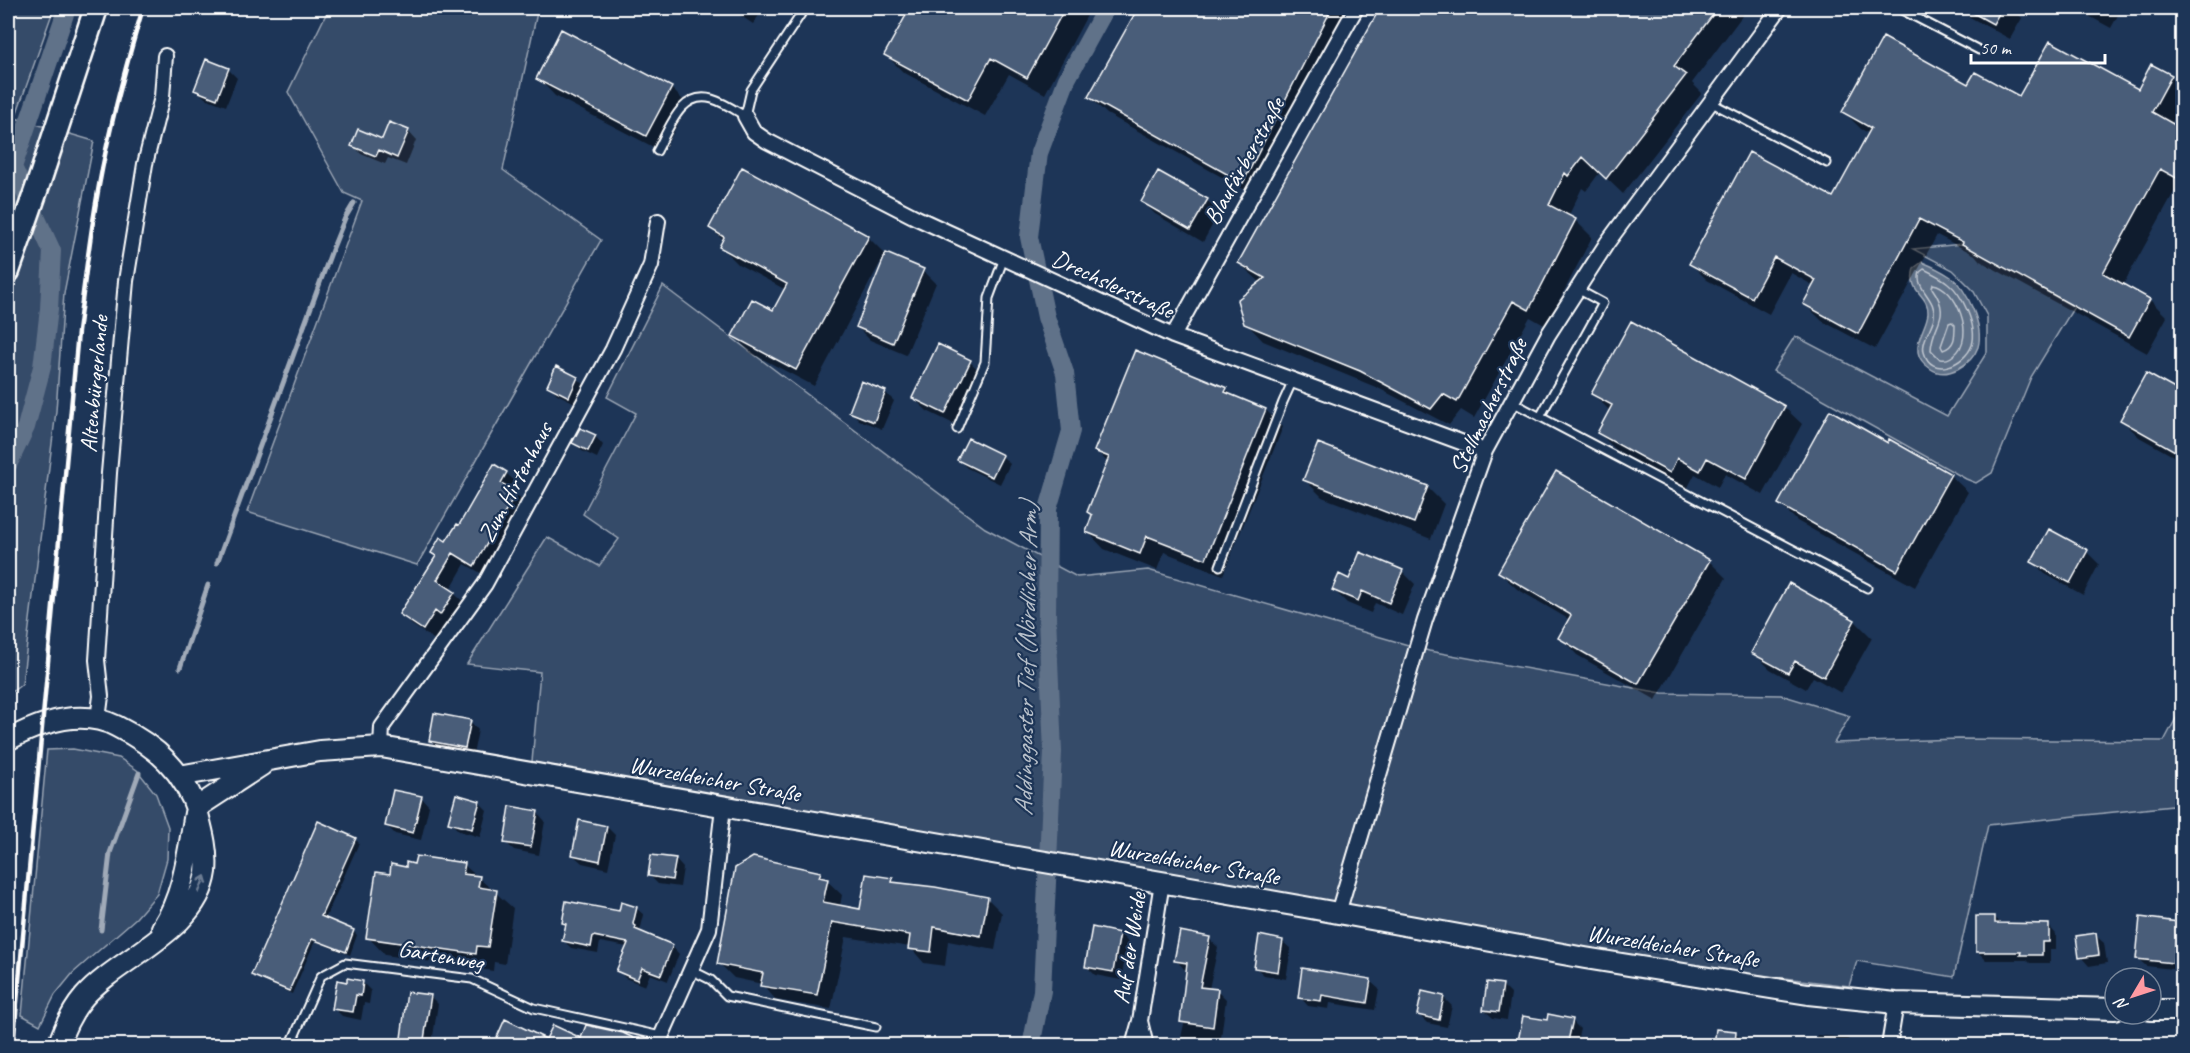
<svg xmlns="http://www.w3.org/2000/svg" width="2190" height="1053" viewBox="0 0 2190 1053" font-family="Caveat,sans-serif">
<style>
.green{fill:#364b69;stroke:#9aa5b4;stroke-width:1.5}
.water{fill:#617289;stroke:#a0aab8;stroke-width:1.5}
.shadow{fill:#0007}
.lines{fill:none;stroke-linecap:round;stroke-linejoin:round}
.shore{stroke:#c0c7d0;stroke-width:1.5}
.stream{stroke:#a0aab8;stroke-width:5}
.canal{stroke:#617289;stroke-width:18}
.building{fill:#4a5d79;stroke:#fff;stroke-width:1.5}
.lane-casing{stroke:#fff;stroke-width:11}
.street-casing{stroke:#fff;stroke-width:18}
.secondary-casing{stroke:#fff;stroke-width:24}
.primary-casing{stroke:#fff;stroke-width:27}
.lane{stroke:#1d3557;stroke-width:7}
.street{stroke:#1d3557;stroke-width:14}
.secondary{stroke:#1d3557;stroke-width:20}
.primary{stroke:#1d3557;stroke-width:22}
.rail{stroke:#fff;stroke-width:4.5}
.oneway{stroke:#6c7c92}
.labels{text-anchor:middle;dominant-baseline:central;stroke-width:4.5;stroke-linejoin:round;paint-order:stroke}
.street-label{font-size:24px;fill:#fff;stroke:#1d3557}
.water-label{font-size:26px;font-style:italic;fill:#b8c0ca;stroke:#1d3557}
</style>
<rect width="100%" height="100%" fill="#1d3557"/>
<filter id="ink" filterUnits="userSpaceOnUse"><feTurbulence type="fractalNoise" baseFrequency=".0167" numOctaves="2"/><feDisplacementMap in="SourceGraphic" scale="12" xChannelSelector="R" yChannelSelector="G"/><feConvolveMatrix kernelMatrix="1 2 1 2 8 2 1 2 1" color-interpolation-filters="sRGB"/></filter>
<g filter="url(#ink)">
<path class="green" d="M 8,8 L 54,8 L 15,118 L 94,141 L 64,293 L 56,411 L 22,684 L 8,695 Z
M 329,8 L 538,8 L 503,170 L 601,240 L 417,565 L 247,512 L 362,201 L 344,193 L 288,92 Z
M 1962,244 L 2074,307 L 2031,377 L 1992,473 L 1976,483 L 1966,479 L 1773,371 L 1795,336 L 1947,416 L 1987,352 L 1987,316 L 1973,290 L 1953,270 L 1913,249 Z
M 663,286 L 985,528 L 1077,577 L 1148,570 L 1429,651 L 1662,693 L 1781,695 L 1850,716 L 1834,743 L 1958,739 L 2164,741 L 2182,707 L 2182,805 L 1988,825 L 1954,977 L 1857,961 L 1849,986 L 1682,965 L 1258,888 L 1023,852 L 532,762 L 540,672 L 467,664 L 547,537 L 599,566 L 619,539 L 583,514 L 636,413 L 607,397 Z
M 73,749 L 119,758 L 137,770 L 156,794 L 168,827 L 167,859 L 157,894 L 136,918 L 73,973 L 55,995 L 40,1025 L 22,1015 L 47,750 Z"/>
<path class="water" d="M 1922,262 C 1932,266 1942,271 1951,277 C 1967,289 1984,326 1978,347 C 1972,364 1947,380 1931,369 C 1925,365 1919,359 1918,352 C 1916,338 1927,326 1928,313 C 1929,293 1907,294 1914,268 Z"/>
<path class="shadow" d="M 729,8 L 764,8 L 753,24 Z
M 888,8 L 1091,8 L 1045,94 L 1009,74 L 985,116 L 903,72 L 886,55 L 906,18 Z
M 1139,8 L 1358,8 L 1260,198 L 1107,114 L 1089,97 Z
M 1381,8 L 1748,8 L 1692,83 L 1702,93 L 1623,194 L 1600,172 L 1586,191 L 1582,188 L 1568,217 L 1575,220 L 1592,237 L 1546,326 L 1530,317 L 1474,418 L 1461,410 L 1449,425 L 1378,388 L 1263,341 L 1246,323 L 1261,283 L 1239,263 Z
M 1953,8 L 2012,8 L 2022,18 L 2010,39 Z
M 2074,8 L 2122,8 L 2111,28 Z
M 228,69 L 237,78 L 226,106 L 205,98 L 196,89 Z
M 2171,76 L 2182,88 L 2182,103 L 2171,124 L 2182,130 L 2182,188 L 2178,185 L 2123,285 L 2150,300 L 2167,317 L 2147,353 L 1980,261 L 1975,255 L 1937,235 L 1875,349 L 1822,321 L 1805,304 L 1814,286 L 1791,273 L 1769,314 L 1707,280 L 1690,263 L 1834,199 L 1870,134 L 1861,129 L 1844,112 L 1969,86 L 2020,98 L 2138,91 Z
M 538,78 L 671,88 L 688,105 L 663,152 L 555,96 Z
M 408,131 L 416,140 L 406,165 L 388,158 L 385,164 L 361,154 L 353,145 L 383,141 Z
M 1207,200 L 1219,213 L 1203,242 L 1155,214 L 1142,201 Z
M 710,228 L 868,237 L 885,254 L 814,386 L 751,353 L 734,336 L 773,312 L 786,290 L 738,264 L 721,247 L 724,241 Z
M 923,270 L 936,283 L 906,355 L 870,340 L 857,327 Z
M 1631,323 L 1784,407 L 1802,424 L 1763,495 L 1725,474 L 1718,487 L 1695,474 L 1687,489 L 1616,450 L 1599,433 L 1610,411 L 1593,394 Z
M 970,362 L 983,374 L 958,426 L 927,411 L 914,398 Z
M 2147,375 L 2182,395 L 2182,461 L 2139,437 L 2122,420 Z
M 577,378 L 586,386 L 577,404 L 557,394 L 549,385 Z
M 862,383 L 886,393 L 894,401 L 882,429 L 859,420 L 851,411 Z
M 1226,389 L 1235,398 L 1266,410 L 1283,427 L 1223,575 L 1164,552 L 1157,570 L 1104,549 L 1087,531 L 1093,517 L 1088,512 L 1108,463 L 1096,450 Z
M 595,436 L 603,445 L 597,458 L 582,451 L 574,443 Z
M 1890,441 L 1950,475 L 1968,492 L 1915,587 L 1797,521 L 1780,504 L 1888,445 Z
M 1002,456 L 1010,464 L 1000,484 L 967,468 L 959,460 Z
M 506,473 L 518,484 L 513,492 L 528,505 L 486,576 L 465,564 L 450,590 L 466,604 L 452,625 L 447,621 L 435,640 L 412,625 L 401,614 L 446,543 Z
M 1305,480 L 1427,487 L 1444,504 L 1431,539 L 1322,497 Z
M 2087,552 L 2099,564 L 2083,595 L 2045,574 L 2033,562 Z
M 1709,561 L 1726,578 L 1656,700 L 1577,655 L 1560,637 L 1570,620 L 1517,589 L 1499,572 Z
M 1402,571 L 1415,584 L 1402,615 L 1375,603 L 1371,613 L 1347,603 L 1334,590 L 1350,581 Z
M 1790,585 L 1855,621 L 1872,638 L 1841,693 L 1813,677 L 1806,689 L 1770,669 L 1753,652 Z
M 470,721 L 478,730 L 473,755 L 439,749 L 430,740 Z
M 421,797 L 429,806 L 421,840 L 395,834 L 387,826 Z
M 479,802 L 487,810 L 480,837 L 459,831 L 450,822 Z
M 537,812 L 545,821 L 539,855 L 514,850 L 505,842 Z
M 607,827 L 615,835 L 608,869 L 582,863 L 573,855 Z
M 355,839 L 359,843 L 325,919 L 353,931 L 357,935 L 350,955 L 315,941 L 292,994 L 257,978 L 253,974 Z
M 675,859 L 683,868 L 680,887 L 658,884 L 649,875 Z
M 464,865 L 513,908 L 505,964 L 494,962 L 493,971 L 385,955 L 368,937 L 391,875 Z
M 820,874 L 842,895 L 840,906 L 861,911 L 892,879 L 896,884 L 987,898 L 1002,913 L 995,950 L 948,941 L 945,966 L 924,963 L 910,947 L 846,937 L 831,1009 L 776,1000 L 762,984 L 734,978 L 719,963 Z
M 636,908 L 644,915 L 640,931 L 672,946 L 679,954 L 668,981 L 650,974 L 645,986 L 625,978 L 618,970 L 627,947 L 600,942 L 598,953 L 571,948 L 564,941 L 567,926 L 564,923 Z
M 1995,917 L 2001,924 L 2048,925 L 2056,934 L 2056,950 L 2050,950 L 2050,963 L 2030,963 L 2027,960 L 1986,960 L 1977,951 Z
M 2177,923 L 2182,929 L 2181,970 L 2146,966 L 2137,958 Z
M 1120,934 L 1128,942 L 1121,980 L 1095,975 L 1086,966 Z
M 2095,935 L 2104,943 L 2107,963 L 2089,966 L 2081,957 Z
M 1209,939 L 1218,947 L 1209,989 L 1217,990 L 1226,999 L 1220,1046 L 1179,1046 L 1184,1024 L 1181,1021 L 1188,970 L 1184,969 L 1176,960 Z
M 1282,941 L 1291,949 L 1286,979 L 1264,975 L 1255,967 Z
M 1370,981 L 1379,989 L 1375,1010 L 1330,1003 L 1329,1009 L 1308,1006 L 1300,997 Z
M 363,983 L 371,991 L 369,1004 L 364,1003 L 361,1020 L 342,1016 L 334,1008 Z
M 1503,986 L 1511,994 L 1507,1020 L 1493,1018 L 1484,1010 Z
M 430,996 L 438,1004 L 432,1043 L 441,1046 L 401,1046 Z
M 1443,997 L 1452,1006 L 1447,1027 L 1427,1023 L 1419,1015 Z
M 1572,1021 L 1580,1029 L 1578,1037 L 1636,1046 L 1519,1046 L 1548,1022 Z
M 1735,1033 L 1744,1041 L 1743,1046 L 1715,1046 Z
M 1817,1035 L 1847,1038 L 1854,1046 L 1815,1046 Z
M 543,1036 L 548,1038 L 581,1040 L 634,1040 L 639,1046 L 494,1046 L 542,1038 Z"/>
<g class="lines">
<path class="shore" d="M 1924,269 C 1932,273 1941,277 1948,283 C 1962,294 1978,326 1972,345 C 1965,365 1931,379 1924,352 C 1921,341 1932,328 1934,317 C 1937,298 1914,289 1920,272 Z
M 1933,284 C 1956,287 1977,337 1954,355 C 1949,359 1946,360 1940,359 L 1931,350 C 1932,322 1953,318 1932,288 Z
M 1952,322 L 1955,325 C 1955,337 1955,346 1943,350 L 1941,346 L 1949,323 Z"/>
<path class="stream" d="M 2177,112 L 2182,101
M 217,563 L 332,250 L 345,218 L 354,203
M 180,668 L 208,585
M 101,930 L 110,853 L 139,773"/>
<path class="canal" d="M 8,465 L 26,427 L 42,367 L 49,309 L 52,251 L 13,167 L 67,8
M 1031,1046 L 1042,991 L 1053,752 L 1047,616 L 1048,509 L 1071,431 L 1065,373 L 1046,317 L 1029,237 L 1039,153 L 1067,79 L 1106,8"/>
</g>
<path class="building" d="M 910,8 L 1065,8 L 1027,78 L 991,58 L 968,100 L 884,55 Z
M 1138,8 L 1332,8 L 1243,183 L 1088,97 Z
M 1380,8 L 1718,8 L 1674,66 L 1686,75 L 1606,179 L 1583,157 L 1568,176 L 1565,173 L 1549,205 L 1576,219 L 1529,310 L 1513,301 L 1457,402 L 1443,394 L 1431,409 L 1360,371 L 1244,324 L 1237,300 L 1265,278 L 1238,263 Z
M 1964,8 L 2002,8 L 1993,24 Z
M 561,29 L 672,87 L 646,136 L 536,79 Z
M 1883,37 L 1968,84 L 1975,72 L 2019,96 L 2050,41 L 2138,89 L 2151,64 L 2172,75 L 2152,112 L 2182,129 L 2182,181 L 2160,169 L 2103,273 L 2150,299 L 2129,337 L 1962,244 L 1963,242 L 1919,219 L 1858,334 L 1803,304 L 1816,280 L 1774,257 L 1752,298 L 1689,264 L 1749,152 L 1833,197 L 1871,128 L 1842,112 Z
M 206,59 L 229,68 L 217,99 L 194,90 Z
M 389,122 L 409,130 L 397,158 L 379,150 L 376,156 L 351,146 L 358,129 L 382,139 Z
M 742,167 L 869,236 L 796,370 L 732,336 L 752,299 L 773,310 L 787,284 L 719,247 L 724,237 L 709,228 Z
M 1158,171 L 1208,199 L 1190,230 L 1141,202 Z
M 886,253 L 924,269 L 893,343 L 856,327 Z
M 1631,321 L 1785,406 L 1746,479 L 1707,458 L 1700,471 L 1677,458 L 1670,473 L 1597,433 L 1612,405 L 1591,394 Z
M 938,344 L 971,360 L 945,414 L 912,398 Z
M 1135,350 L 1227,388 L 1225,392 L 1266,409 L 1206,559 L 1147,536 L 1140,554 L 1086,532 L 1092,515 L 1087,512 L 1109,457 L 1094,451 Z
M 556,366 L 578,377 L 569,397 L 547,386 Z
M 2146,373 L 2182,393 L 2182,455 L 2120,420 Z
M 861,381 L 886,391 L 874,422 L 849,412 Z
M 1830,410 L 1888,443 L 1889,439 L 1951,474 L 1897,571 L 1778,504 Z
M 580,428 L 596,435 L 588,451 L 572,443 Z
M 968,438 L 1003,455 L 992,477 L 957,460 Z
M 1318,443 L 1428,486 L 1414,523 L 1303,480 Z
M 494,464 L 507,472 L 501,483 L 517,492 L 474,566 L 453,553 L 437,580 L 455,592 L 440,615 L 435,611 L 423,630 L 399,614 L 436,556 L 431,553 L 440,537 L 446,541 L 457,524 L 459,525 Z
M 1556,471 L 1710,560 L 1638,684 L 1558,638 L 1571,615 L 1498,572 Z
M 2049,529 L 2088,550 L 2070,583 L 2031,562 Z
M 1360,552 L 1403,570 L 1389,603 L 1362,591 L 1358,601 L 1332,590 L 1339,574 L 1349,579 Z
M 1789,583 L 1855,620 L 1824,677 L 1795,661 L 1788,673 L 1751,653 Z
M 434,713 L 471,720 L 465,748 L 429,741 Z
M 393,790 L 422,796 L 413,833 L 385,826 Z
M 456,794 L 480,801 L 472,829 L 448,823 Z
M 510,806 L 538,811 L 531,847 L 504,843 Z
M 579,820 L 607,826 L 600,861 L 572,855 Z
M 318,821 L 356,838 L 321,916 L 354,930 L 346,952 L 312,939 L 289,991 L 251,975 Z
M 651,855 L 676,858 L 672,880 L 648,876 Z
M 416,856 L 465,863 L 463,874 L 480,876 L 478,887 L 497,890 L 488,947 L 477,946 L 476,954 L 366,938 L 376,872 L 390,874 L 391,864 L 406,867 L 406,862 L 414,864 Z
M 753,857 L 821,872 L 819,877 L 828,879 L 823,902 L 860,909 L 866,874 L 893,878 L 892,882 L 935,887 L 988,897 L 981,936 L 934,927 L 931,952 L 908,949 L 910,935 L 832,922 L 817,995 L 760,986 L 763,973 L 717,964 L 735,868 Z
M 566,901 L 619,911 L 621,902 L 637,907 L 633,924 L 636,926 L 635,929 L 673,945 L 661,975 L 642,968 L 637,980 L 616,971 L 628,943 L 593,936 L 591,947 L 562,941 L 566,924 L 562,923 Z
M 1976,916 L 1995,916 L 1995,923 L 2049,924 L 2049,942 L 2042,942 L 2042,955 L 2020,955 L 2021,952 L 1976,952 Z
M 2140,917 L 2178,922 L 2173,963 L 2136,959 Z
M 1092,927 L 1120,933 L 1113,972 L 1085,967 Z
M 1180,931 L 1210,937 L 1200,987 L 1218,989 L 1213,1027 L 1180,1022 L 1187,963 L 1174,961 Z
M 2096,933 L 2099,955 L 2079,958 L 2076,936 Z
M 1259,935 L 1283,940 L 1278,972 L 1254,968 Z
M 1302,968 L 1371,979 L 1367,1003 L 1322,995 L 1321,1001 L 1298,998 Z
M 347,978 L 363,981 L 361,996 L 356,995 L 353,1012 L 332,1009 L 337,980 L 347,982 Z
M 1487,982 L 1503,984 L 1499,1012 L 1483,1010 Z
M 1422,991 L 1444,996 L 1439,1020 L 1417,1015 Z
M 407,992 L 431,995 L 423,1046 L 400,1046 Z
M 1548,1014 L 1573,1019 L 1567,1046 L 1517,1046 L 1523,1016 L 1547,1020 Z
M 505,1019 L 546,1039 L 553,1025 L 581,1038 L 586,1025 L 623,1033 L 648,1045 L 493,1046 Z
M 1716,1029 L 1736,1031 L 1735,1046 L 1714,1046 Z"/>
<g class="lines">
<defs>
<path id="lane" d="M 1898,8 L 1979,50
M 1710,102 L 1827,163
M 657,151 C 669,129 681,90 712,99 C 723,102 735,110 745,116 L 751,90 L 805,8
M 1512,402 L 1867,588
M 1540,417 L 1603,303 L 1577,289
M 957,429 L 985,362 L 989,298 L 1004,258
M 1220,566 L 1283,402 L 1293,380
M 691,970 L 711,980 L 727,996 L 876,1027
M 290,1046 L 321,976 L 345,963 L 472,979 L 534,1008 L 661,1036"/>
<path id="street" d="M 745,116 L 754,132 L 767,141 L 917,218 L 1173,336 L 1485,451
M 1173,336 L 1356,8
M 98,719 L 101,696 L 97,660 L 109,473 L 126,281 L 145,164 L 162,97 L 165,56
M 381,747 L 382,727 L 485,584 L 613,349 L 651,265 L 658,221
M 1338,913 L 1425,620 L 1485,451 L 1548,335 L 1607,243 L 1780,8
M 1140,1021 L 1162,882
M 657,1046 L 709,929 L 723,807
M 1133,1046 L 1140,1021 L 1146,1046
M 1889,1046 L 1896,1003"/>
<path id="secondary" d="M 8,740 C 41,722 81,708 116,726 C 156,746 184,770 198,814 C 203,833 208,852 206,872 C 198,931 119,957 84,997 C 72,1011 64,1028 58,1046
M 179,776 L 320,751 L 381,747 L 1305,907 L 1585,958 L 1808,994 L 1896,1003 L 2115,1009
M 196,808 L 262,765
M 162,928 C 184,894 188,852 195,813
M 2151,1010 L 2182,1010"/>
<path id="primary" d="M 8,271 L 38,185 L 96,8"/>
</defs>
<use href="#lane" class="lane-casing"/>
<use href="#street" class="street-casing"/>
<use href="#secondary" class="secondary-casing"/>
<use href="#primary" class="primary-casing"/>
<use href="#lane" class="lane"/>
<use href="#street" class="street"/>
<use href="#secondary" class="secondary"/>
<use href="#primary" class="primary"/>
<path class="rail" d="M 13,1046 L 78,332 C 86,271 93,210 106,150 C 116,102 129,55 143,8"/>
</g>
<defs><path id="oneway-shaft" d="M-6 0H5M1.5-3L5.5 0L1.5 3" fill="none" stroke-width="1.6" stroke-linecap="round" stroke-linejoin="round" transform="scale(1.5)"/></defs>
<use class="oneway" href="#oneway-shaft" transform="translate(202 884) rotate(-69)"/>
</g>
<g class="labels">
<g class="street-label">
<text transform="translate(1244 161) rotate(-61)">Blaufärberstraße</text>
<text transform="translate(1113 284) rotate(25)">Drechslerstraße</text>
<text transform="translate(94 384) rotate(-85)">Altenbürgerlande</text>
<text transform="translate(1488 406) rotate(-64)">Stellmacherstraße</text>
<text transform="translate(515 482) rotate(-62)">Zum Hirtenhaus</text>
<text transform="translate(715 779) rotate(10)">Wurzeldeicher Straße</text>
<text transform="translate(1194 862) rotate(10)">Wurzeldeicher Straße</text>
<text transform="translate(1673 946) rotate(9)">Wurzeldeicher Straße</text>
<text transform="translate(1129 948) rotate(-81)">Auf der Weide</text>
<text transform="translate(441 955) rotate(10)">Gartenweg</text>
</g>
<g class="water-label">
<text transform="translate(1026 659) rotate(-89)">Addinggaster Tief (Nördlicher Arm)</text>
</g>
</g>
<rect width="2190" height="1053" fill="none" stroke="#1d3557" stroke-width="30"/>
<rect x="15" y="15" width="2160" height="1023" fill="none" stroke="#fff" stroke-width="2" filter="url(#ink)"/>
<g transform="translate(2133 996) rotate(231)"><circle r="28" fill="#1d3557" stroke="#77869a" stroke-width="1.5"/>
<path d="M0-4.5L10 22L0 15L-10 22Z" fill="#ff9aa2"/>
<text y="-9" font-size="16" font-weight="bold" text-anchor="middle" fill="#ffffff">N</text>
</g>
<path d="M1971 54v9h134v-9" fill="none" stroke="#ffffff" stroke-width="3"/>
<text x="1980" y="54" font-size="18" fill="#ffffff" stroke="#1d3557" stroke-width="4.5" paint-order="stroke">50 m</text>
</svg>
